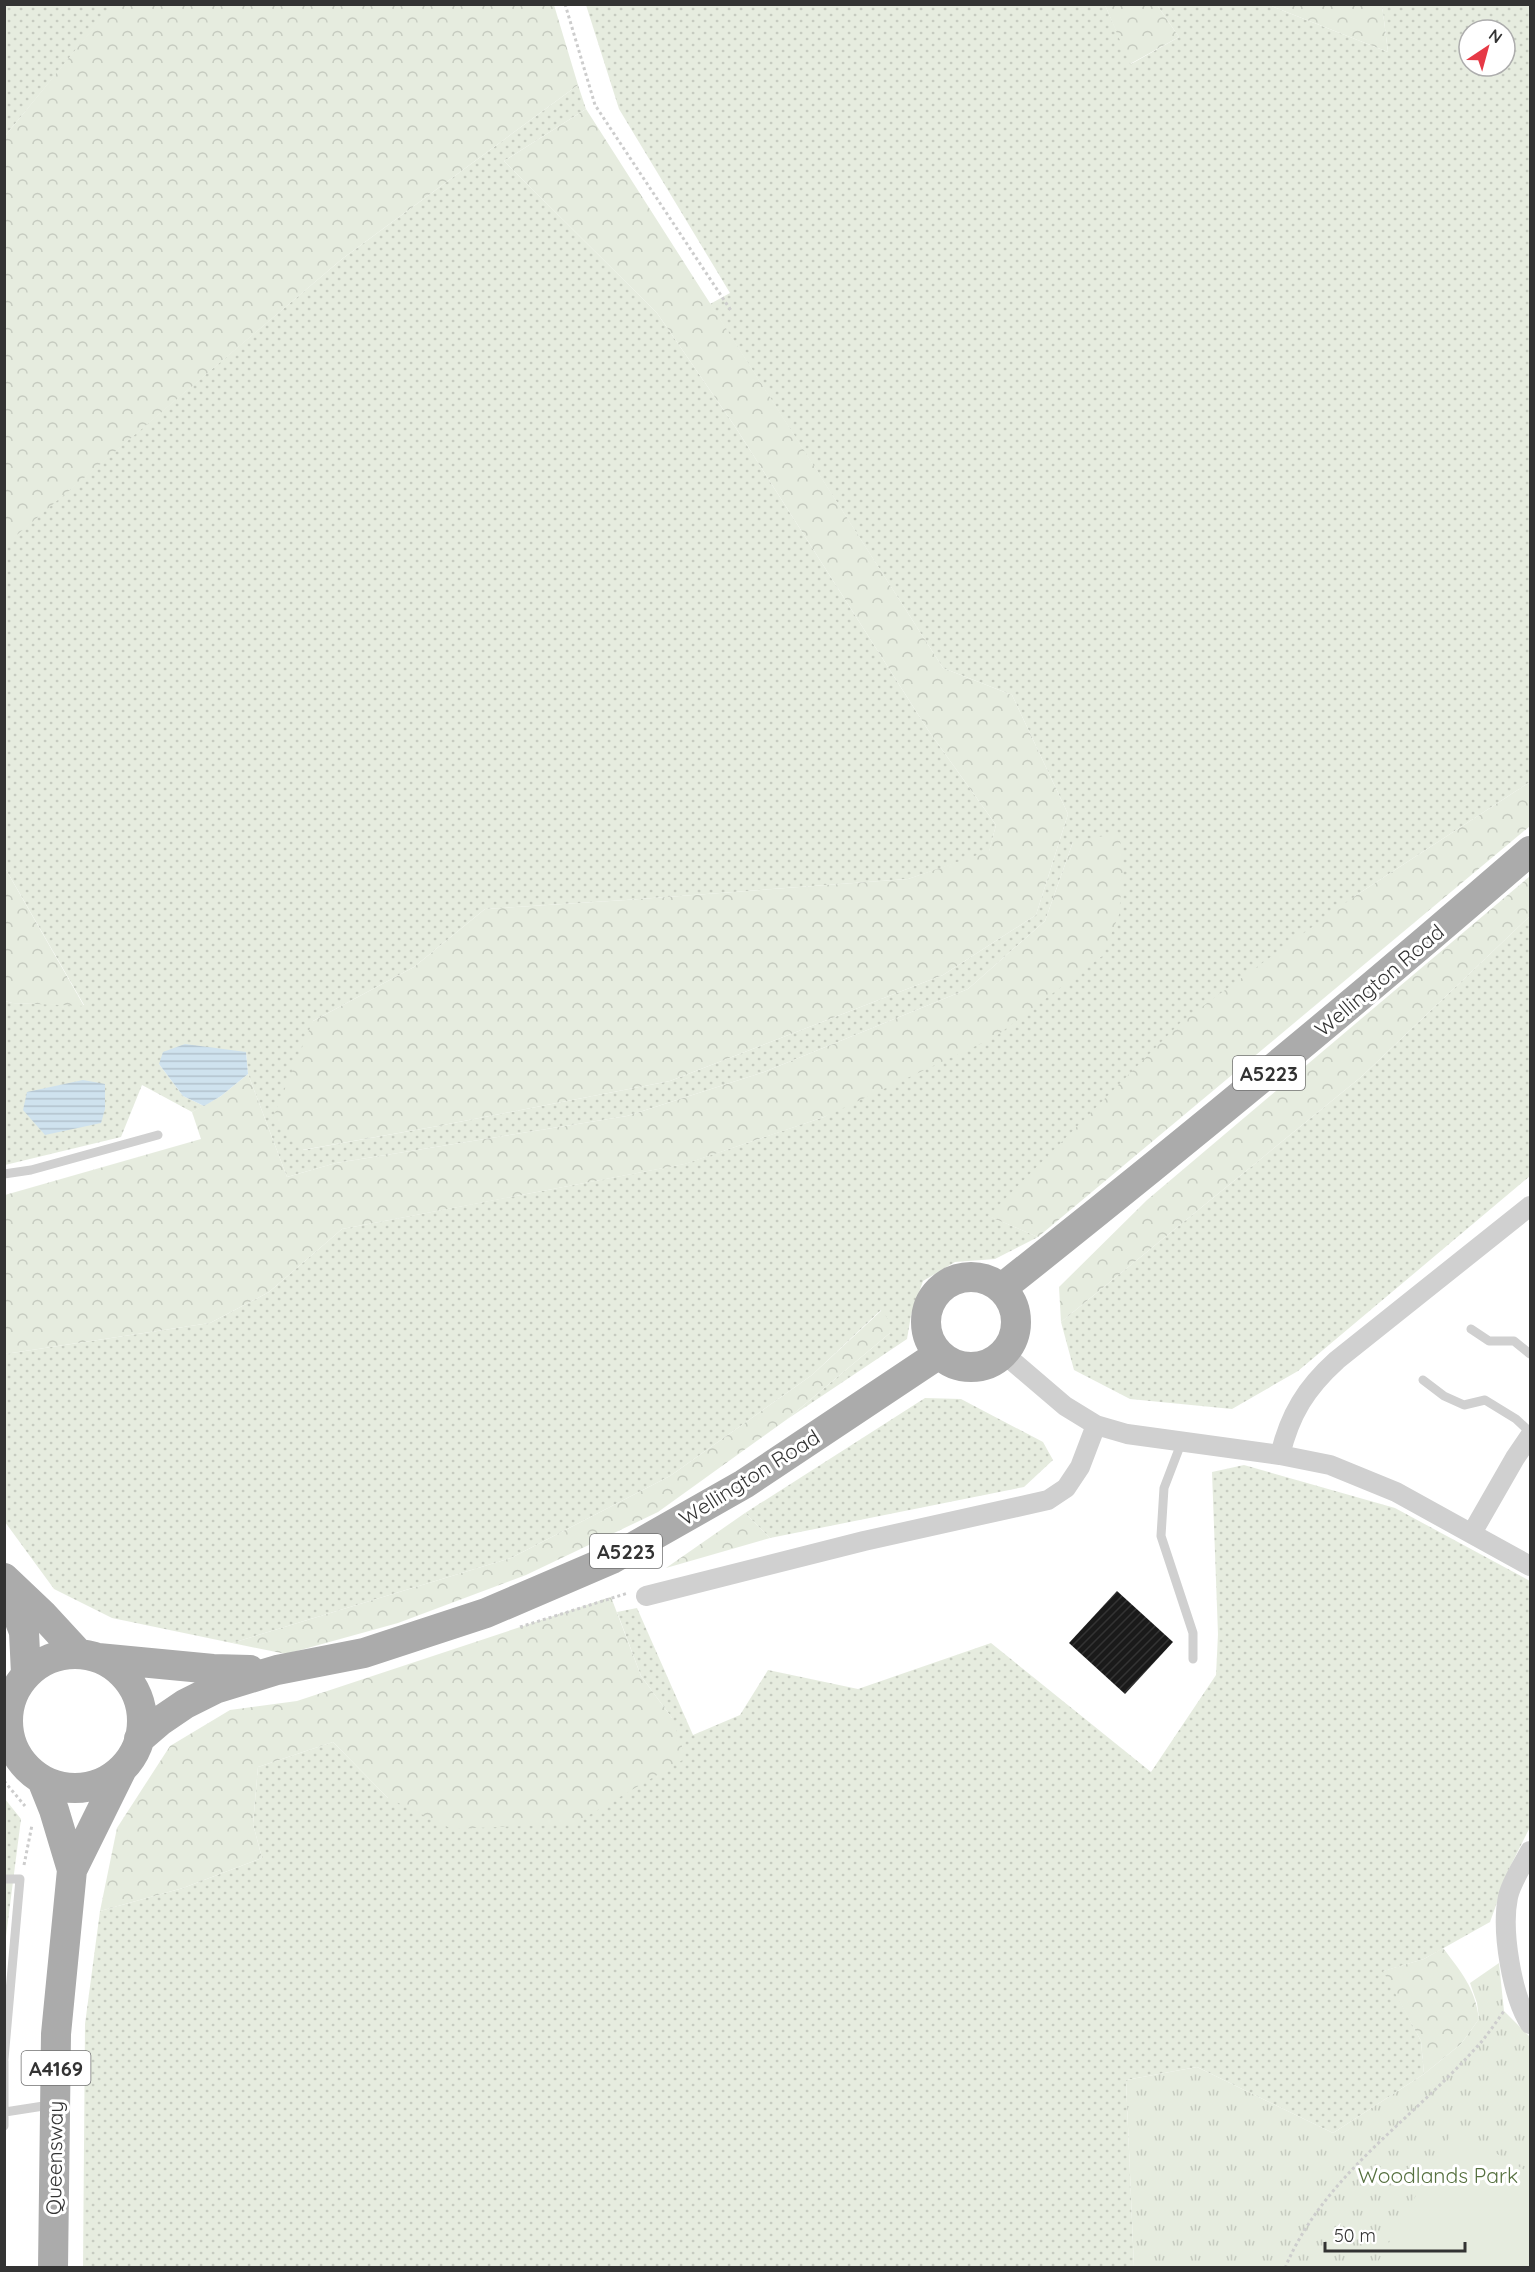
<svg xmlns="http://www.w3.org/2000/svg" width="1535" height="2272" viewBox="0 0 1535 2272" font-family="Quicksand,sans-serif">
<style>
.grass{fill:url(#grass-dots);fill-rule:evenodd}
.forest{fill:url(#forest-crowns)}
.park{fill:url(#park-tufts)}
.garden{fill:#e6ecdf}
.water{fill:url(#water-rules)}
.building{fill:url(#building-hatch)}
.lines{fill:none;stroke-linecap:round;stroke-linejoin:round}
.path{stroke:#cdcdcd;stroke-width:3;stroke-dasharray:3 3;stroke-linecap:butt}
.lane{stroke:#d0d0d0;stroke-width:9}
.street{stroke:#d0d0d0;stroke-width:20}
.secondary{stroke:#bdbdbd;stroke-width:27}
.primary{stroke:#ababab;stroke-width:30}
.labels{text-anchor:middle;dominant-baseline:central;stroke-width:6;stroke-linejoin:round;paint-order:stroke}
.shield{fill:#fff;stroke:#707070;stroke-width:1.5}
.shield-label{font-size:20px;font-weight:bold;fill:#333}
.street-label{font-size:21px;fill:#333;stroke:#fff}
.park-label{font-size:21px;fill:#56703f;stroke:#fff}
</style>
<defs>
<pattern id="grass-dots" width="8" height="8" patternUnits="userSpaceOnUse" patternTransform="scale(1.5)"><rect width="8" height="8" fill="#e6ecdf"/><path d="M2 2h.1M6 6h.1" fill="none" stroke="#c6cbc0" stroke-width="1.8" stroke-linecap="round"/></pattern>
<pattern id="forest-crowns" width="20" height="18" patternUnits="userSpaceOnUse" patternTransform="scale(1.5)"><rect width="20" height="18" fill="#e6ecdf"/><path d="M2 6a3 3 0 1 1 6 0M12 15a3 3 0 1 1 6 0" fill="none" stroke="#c6cbc0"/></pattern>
<pattern id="park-tufts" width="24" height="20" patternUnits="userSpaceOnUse" patternTransform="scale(1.5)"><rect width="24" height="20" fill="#e6ecdf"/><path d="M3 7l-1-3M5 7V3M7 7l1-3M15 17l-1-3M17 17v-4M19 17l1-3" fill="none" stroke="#c6cbc0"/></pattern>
<pattern id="water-rules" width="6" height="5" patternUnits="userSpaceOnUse" patternTransform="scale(1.5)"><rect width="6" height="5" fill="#cfe2ee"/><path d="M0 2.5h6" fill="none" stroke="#b2c2cd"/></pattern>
<pattern id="building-hatch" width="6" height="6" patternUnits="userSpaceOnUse" patternTransform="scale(1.5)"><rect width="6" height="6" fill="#1a1a1a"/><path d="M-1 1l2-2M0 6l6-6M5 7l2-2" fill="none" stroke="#333"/></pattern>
</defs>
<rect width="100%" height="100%" fill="#fff"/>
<path class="grass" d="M 5,5 L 113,5 L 5,136 Z
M 586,5 L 1105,5 L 1131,64 L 1179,37 L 1157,5 L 1269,5 L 1388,52 L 1382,5 L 1530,5 L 1530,782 L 1355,896 L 989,1216 L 1038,1237 L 995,1259 L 955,1262 L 923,1281 L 911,1315 L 907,1339 L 786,1420 L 890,1333 L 881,1310 L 812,1375 L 670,1476 L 511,1558 L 232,1643 L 112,1618 L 54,1589 L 5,1522 L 5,1354 L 210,1323 L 269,1292 L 342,1229 L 684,1164 L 824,1117 L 1102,956 L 1073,842 L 1045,921 L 968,989 L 764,1072 L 627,1116 L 336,1163 L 287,1177 L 248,1074 L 246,1052 L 159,1064 L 183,1096 L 204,1106 L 192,1112 L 142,1085 L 121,1137 L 5,1165 L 5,1001 L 12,1003 L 84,1005 L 5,868 L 4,545 L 342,259 L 578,85 L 586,109 L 504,161 L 657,313 L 736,428 L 928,730 L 996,825 L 989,852 L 908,879 L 626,900 L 485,909 L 414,967 L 313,1021 L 303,1150 L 438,1126 L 670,1081 L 943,975 L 1036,915 L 1068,814 L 1012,695 L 943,668 L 710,304 L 730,293 L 619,109 ZM 1469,30 L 1505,30 L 1505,66 L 1469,66 Z
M 1530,916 L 1530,1176 L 1298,1371 L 1232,1409 L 1130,1399 L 1074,1370 L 1061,1322 L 1361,1077 Z
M 925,1398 L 961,1399 L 1043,1442 L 1053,1460 L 1024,1487 L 770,1538 L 745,1513 Z
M 1244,1465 L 1395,1508 L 1530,1581 L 1530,1827 L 1509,1869 L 1490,1922 L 1424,1959 L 1384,1971 L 1421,2041 L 1424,2074 L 1333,2133 L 1197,2067 L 1126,2080 L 1134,2267 L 83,2268 L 85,2024 L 100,1911 L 183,1888 L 262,1858 L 253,1824 L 258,1767 L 333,1742 L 388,1798 L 672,1718 L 641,1676 L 617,1612 L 637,1608 L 693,1735 L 740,1715 L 768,1670 L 858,1689 L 991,1643 L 1151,1772 L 1216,1675 L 1218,1634 L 1212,1472 Z
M 5,1799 L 21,1819 L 5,1944 Z"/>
<path class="forest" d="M 113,4 L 554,5 L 578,85 L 342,259 L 5,545 L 5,136 Z
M 1105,5 L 1157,5 L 1179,37 L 1130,64 Z
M 1269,5 L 1382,5 L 1388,52 Z
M 586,109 L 943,668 L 1012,695 L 1068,814 L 1036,915 L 943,975 L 670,1081 L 438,1126 L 302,1150 L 272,1120 L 313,1021 L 414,967 L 485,909 L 626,900 L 908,879 L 989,851 L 996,825 L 928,730 L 736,428 L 657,313 L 504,161 Z
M 1530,782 L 1530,826 L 1038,1237 L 988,1216 L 1181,1022 L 1355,896 Z
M 1119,833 L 1123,868 L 1119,915 L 1102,956 L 995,1037 L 824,1117 L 685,1164 L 342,1229 L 269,1292 L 210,1323 L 5,1354 L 5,1195 L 201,1139 L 192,1112 L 221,1096 L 248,1074 L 287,1177 L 336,1163 L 627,1116 L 764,1072 L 968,989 L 1045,921 L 1073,842 Z
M 4,868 L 5,868 L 84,1006 L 12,1003 L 5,1001 Z
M 1530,876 L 1530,916 L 1361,1077 L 1061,1322 L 1059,1287 L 1147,1200 Z
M 882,1310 L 889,1321 L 890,1333 L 786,1420 L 658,1512 L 526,1575 L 398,1623 L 286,1654 L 232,1643 L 511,1558 L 670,1476 L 812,1375 Z
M 745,1513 L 770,1538 L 666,1568 Z
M 611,1597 L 641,1676 L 672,1718 L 686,1758 L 574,1824 L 452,1829 L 388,1798 L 333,1742 L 258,1767 L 253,1824 L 262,1858 L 183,1888 L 100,1911 L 117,1828 L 170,1746 L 230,1710 L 297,1701 Z
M 1443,1948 C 1462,1973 1475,1988 1479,2019 L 1461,2044 L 1424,2074 L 1421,2041 L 1383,1971 L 1424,1959 Z"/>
<path class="park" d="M 1499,1963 L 1504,2011 L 1530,2037 L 1530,2267 L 1134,2267 L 1126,2080 L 1197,2067 L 1333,2133 L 1424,2074 L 1461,2044 L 1479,2019 L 1477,2003 L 1470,1983 Z"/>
<path class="garden" d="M 1454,2129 L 1530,2173 L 1530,2267 L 1375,2267 Z"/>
<path class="water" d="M 185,1044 L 246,1052 L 248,1074 L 221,1096 L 204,1106 L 183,1096 L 159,1064 L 163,1052 Z
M 83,1080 L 105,1084 L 105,1109 L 101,1123 L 45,1135 L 23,1110 L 27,1092 Z"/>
<path class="building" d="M 1117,1591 L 1173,1642 L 1125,1694 L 1069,1643 Z"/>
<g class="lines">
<path class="path" d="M 565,4 L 595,105 L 732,312
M 520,1627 L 628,1593
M 4,1781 L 25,1806
M 24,1865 L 32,1825
M 1285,2268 C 1323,2177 1409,2122 1473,2051 C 1485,2039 1494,2025 1504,2011"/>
<path class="lane" d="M 4,1174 L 31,1170 L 158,1135
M 1471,1329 L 1489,1341 L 1514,1341 L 1530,1354
M 1423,1380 L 1444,1396 L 1464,1405 L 1485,1400 L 1516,1419 L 1530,1432
M 1182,1441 L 1164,1488 L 1161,1536 L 1193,1633 L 1193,1659
M 4,1879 L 20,1879 L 4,2059
M 4,2061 L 4,2126
M 5,2112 L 50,2105"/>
<path class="street" d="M 1004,1354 L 1065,1406 L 1096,1425 L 1127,1434 L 1280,1455 L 1330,1465 L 1396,1492 L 1530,1566
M 1280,1455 C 1290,1414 1306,1388 1337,1360 L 1530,1206
M 1472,1533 L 1515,1458 L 1530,1436
M 646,1596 L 864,1541 L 1048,1500 L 1066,1488 L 1080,1467 L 1096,1425
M 1530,1851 C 1523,1865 1511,1882 1508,1897 C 1501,1931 1512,1996 1530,2024"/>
<path class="secondary" d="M 4,1694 L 16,1689
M 4,1745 L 15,1752"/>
<path class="primary" d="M926 1322a45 45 0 1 1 90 0a45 45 0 1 1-90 0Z
M 1002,1288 C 1181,1146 1357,1001 1530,851
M 4,1578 L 43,1615 L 79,1654
M 6,1585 L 24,1632 L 26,1674
M8 1721a67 67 0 1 1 134 0a67 67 0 1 1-134 0Z
M 98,1658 L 213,1669 L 250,1670
M 139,1739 L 160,1721 L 185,1704 L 215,1689 L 277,1670 L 364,1653 L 486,1613 L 612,1559 L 744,1484 L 939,1354
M 42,1780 L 54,1810 L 72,1870
M 53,2268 L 56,2034 L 72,1870 L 122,1769"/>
</g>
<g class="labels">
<g class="shield">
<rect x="1233" y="1056" width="72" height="34" rx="4.5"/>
<rect x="590" y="1534" width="72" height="34" rx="4.5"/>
<rect x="21.5" y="2051" width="69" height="34" rx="4.5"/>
</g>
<g class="shield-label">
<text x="1269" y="1073">A5223</text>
<text x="626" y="1551">A5223</text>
<text x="56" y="2068">A4169</text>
</g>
<g class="street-label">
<text transform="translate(1379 980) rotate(-40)">Wellington Road</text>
<text transform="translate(749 1477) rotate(-32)">Wellington Road</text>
<text transform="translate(54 2158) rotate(-89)">Queensway</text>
</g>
<g class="park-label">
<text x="1438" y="2175">Woodlands Park</text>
</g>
</g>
<rect width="1535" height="2272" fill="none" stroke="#333333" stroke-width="12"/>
<g transform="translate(1487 48) rotate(36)"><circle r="28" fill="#ffffff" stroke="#adadad" stroke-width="1.5"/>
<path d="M0-4.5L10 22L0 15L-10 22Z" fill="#e63946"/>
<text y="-9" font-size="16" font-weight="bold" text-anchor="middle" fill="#333333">N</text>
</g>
<path d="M1325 2242v9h140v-9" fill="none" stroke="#333333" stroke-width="3"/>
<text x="1334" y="2242" font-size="18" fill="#333333" stroke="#ffffff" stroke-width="4.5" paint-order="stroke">50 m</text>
</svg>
